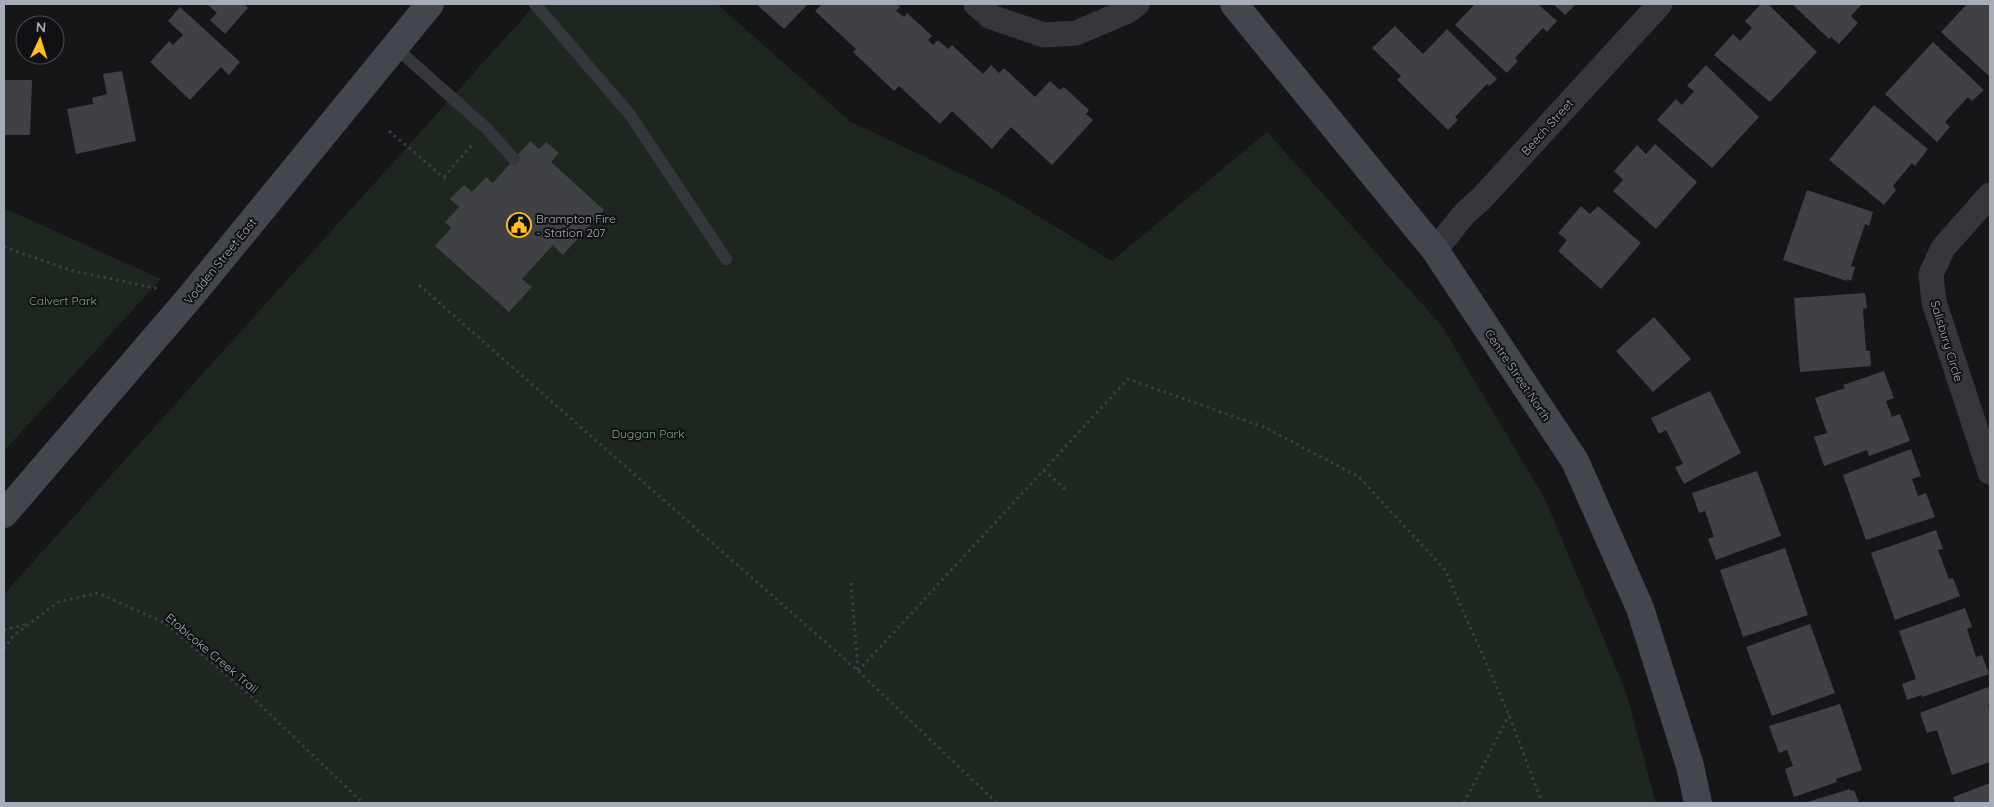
<svg xmlns="http://www.w3.org/2000/svg" width="1994" height="807" viewBox="0 0 1994 807" font-family="Quicksand,sans-serif">
<style>
.green{fill:#1d261f}
.building{fill:#404145}
.lines{fill:none;stroke-linecap:round;stroke-linejoin:round}
.path{stroke:#3c3e44;stroke-width:3;stroke-dasharray:2.5 4;stroke-linecap:butt}
.lane{stroke:#36373d;stroke-width:12}
.street{stroke:#36373d;stroke-width:25}
.secondary{stroke:#44464d;stroke-width:28}
.labels{text-anchor:middle;dominant-baseline:central;stroke-width:4;stroke-linejoin:round;paint-order:stroke}
.street-label{font-size:12px;fill:#a7acb9;stroke:#111113}
.poi-label{font-size:12px;fill:#a7acb9;stroke:#111113;text-anchor:start}
.park-label{font-size:12px;fill:#7ca680;stroke:#111113}
</style>
<rect width="100%" height="100%" fill="#161618"/>
<path class="green" d="M 536,4 L 717,4 L 851,122 L 995,190 L 1112,261 L 1267,132 L 1442,326 L 1545,499 L 1626,692 L 1656,803 L 4,803 L 4,594 Z
M 4,208 L 161,279 L 4,451 Z"/>
<path class="building" d="M 207,4 L 244,4 L 248,8 L 225,34 L 210,20 L 217,13 Z
M 756,4 L 808,4 L 784,29 Z
M 822,4 L 897,4 L 900,7 L 896,11 L 904,17 L 907,13 L 932,36 L 928,40 L 933,45 L 938,40 L 948,49 L 952,45 L 983,74 L 991,65 L 999,73 L 1004,68 L 1035,97 L 1050,81 L 1060,90 L 1064,87 L 1089,110 L 1086,114 L 1093,120 L 1052,165 L 1011,127 L 992,149 L 952,111 L 940,124 L 899,86 L 894,91 L 853,52 L 856,49 L 815,11 Z
M 1475,4 L 1538,4 L 1557,21 L 1547,32 L 1543,28 L 1515,58 L 1518,61 L 1507,73 L 1455,25 Z
M 1553,4 L 1576,4 L 1565,15 Z
M 1761,4 L 1768,4 L 1817,52 L 1770,102 L 1714,55 L 1733,34 L 1740,41 L 1752,28 L 1745,21 Z
M 1792,4 L 1862,4 L 1851,16 L 1858,23 L 1839,44 L 1831,37 L 1829,39 Z
M 1967,4 L 1990,4 L 1990,77 L 1941,32 Z
M 180,7 L 240,62 L 229,75 L 221,67 L 190,100 L 150,62 L 169,41 L 173,45 L 183,35 L 168,21 Z
M 1395,26 L 1423,54 L 1447,29 L 1497,79 L 1489,86 L 1487,84 L 1455,117 L 1458,120 L 1448,130 L 1397,80 L 1401,76 L 1372,48 Z
M 1933,42 L 1984,90 L 1972,101 L 1968,97 L 1945,122 L 1950,127 L 1937,142 L 1885,94 Z
M 1706,65 L 1759,117 L 1712,168 L 1657,120 L 1676,99 L 1682,105 L 1694,91 L 1687,86 Z
M 122,71 L 136,141 L 76,154 L 67,109 L 93,104 L 92,98 L 107,94 L 103,74 Z
M 5,80 L 32,80 L 30,135 L 4,135 Z
M 1874,105 L 1928,149 L 1915,166 L 1912,163 L 1893,186 L 1896,190 L 1884,205 L 1829,160 Z
M 530,141 L 539,149 L 546,142 L 559,153 L 551,162 L 604,210 L 563,255 L 553,245 L 522,279 L 532,287 L 509,312 L 435,246 L 451,228 L 445,222 L 459,207 L 450,199 L 464,185 L 472,192 L 486,177 L 493,183 Z
M 1655,144 L 1697,182 L 1656,229 L 1613,191 L 1623,180 L 1614,171 L 1637,145 L 1646,154 Z
M 1807,190 L 1873,212 L 1869,226 L 1865,224 L 1851,266 L 1855,267 L 1851,281 L 1847,279 L 1847,281 L 1783,260 Z
M 1581,206 L 1590,214 L 1598,206 L 1641,243 L 1601,289 L 1558,251 L 1567,240 L 1558,233 Z
M 1865,293 L 1867,308 L 1863,309 L 1866,351 L 1870,351 L 1871,366 L 1800,372 L 1794,298 Z
M 1654,317 L 1691,359 L 1653,392 L 1616,351 Z
M 1884,371 L 1894,398 L 1886,401 L 1892,417 L 1900,414 L 1910,441 L 1869,456 L 1867,450 L 1824,466 L 1814,437 L 1827,433 L 1815,398 L 1845,388 L 1843,385 Z
M 1710,391 L 1741,453 L 1684,484 L 1675,467 L 1683,464 L 1666,430 L 1659,434 L 1651,418 Z
M 1911,449 L 1921,476 L 1912,479 L 1918,496 L 1926,493 L 1935,517 L 1866,540 L 1843,475 Z
M 1757,471 L 1781,536 L 1716,560 L 1708,539 L 1714,537 L 1705,511 L 1699,513 L 1692,493 Z
M 1936,530 L 1943,549 L 1938,550 L 1949,579 L 1953,578 L 1960,596 L 1895,620 L 1871,553 Z
M 1785,548 L 1808,615 L 1743,637 L 1720,570 Z
M 1965,608 L 1972,627 L 1967,629 L 1976,657 L 1982,655 L 1989,674 L 1922,697 L 1921,695 L 1907,700 L 1902,684 L 1916,679 L 1899,631 Z
M 1810,624 L 1835,693 L 1772,716 L 1746,647 Z
M 1988,687 L 1990,695 L 1990,704 L 1988,705 L 1990,713 L 1990,762 L 1952,775 L 1937,730 L 1927,733 L 1920,713 Z
M 1840,704 L 1862,770 L 1836,779 L 1837,782 L 1794,797 L 1785,769 L 1793,766 L 1787,750 L 1779,753 L 1769,726 Z
M 1990,783 L 1990,803 L 1955,803 L 1953,797 Z
M 1850,789 L 1851,791 L 1854,790 L 1859,803 L 1804,803 Z"/>
<g class="lines">
<path class="path" d="M 389,131 L 448,181
M 444,177 L 473,144
M 4,247 L 73,271 L 160,289
M 419,285 L 858,671 L 997,803
M 1044,470 L 1067,491
M 851,583 L 858,670
M 4,630 L 27,624
M 4,649 L 13,636 L 58,602 L 98,593 L 165,623 L 252,697 L 363,803
M 858,671 L 1128,379 L 1266,428 L 1359,477 L 1445,570 L 1509,715 L 1542,803
M 1464,803 L 1509,715"/>
<path class="lane" d="M 535,4 L 631,116 L 726,259
M 395,47 L 486,128 L 514,159"/>
<path class="street" d="M 976,4 L 991,17 L 1044,35 L 1076,33 L 1128,11 L 1137,4
M 1990,195 L 1943,248 L 1931,274 L 1934,302 L 1990,472
M 1435,250 L 1465,213 L 1481,199 L 1660,4"/>
<path class="secondary" d="M 1234,4 L 1435,250 L 1575,461 L 1640,608 L 1690,766 L 1698,803
M 4,514 L 191,296 L 430,4"/>
</g>
<defs>
<symbol id="civic-ring" viewBox="-11 -11 22 22"><circle r="9.5" fill="#111113" stroke="#ffbd27" stroke-width="1.5"/><path d="M-.6-6.5H3V-4.5H.6V-3L4-1V1h2V6H-6V1h2V-1L-.6-3ZM-1.2 2.5V6h2.4V2.5Z" fill="#ffbd27"/></symbol>
</defs>
<g fill-rule="evenodd">
<use href="#civic-ring" x="505" y="211" width="28" height="28"/>
</g>
<g class="labels">
<g class="street-label">
<text transform="translate(1547 127) rotate(-48)">Beech Street</text>
<text transform="translate(220 261) rotate(-51)">Vodden Street East</text>
<text transform="translate(1947 341) rotate(73)">Salisbury Circle</text>
<text transform="translate(1518 375) rotate(56)">Centre Street North</text>
<text transform="translate(212 653) rotate(40)">Etobicoke Creek Trail</text>
</g>
<g class="poi-label">
<text x="536" y="218">Brampton Fire<tspan x="536" dy="14">- Station 207</tspan></text>
</g>
<g class="park-label">
<text x="63" y="300">Calvert Park</text>
<text x="648" y="433">Duggan Park</text>
</g>
</g>
<rect width="1994" height="807" fill="none" stroke="#a7acb9" stroke-width="10"/>
<g transform="translate(40 40) rotate(4)"><circle r="24" fill="#111113" stroke="#4d4f55"/>
<path d="M0-4L9 19L0 12L-9 19Z" fill="#ffbd27"/>
<text y="-8" font-size="14" font-weight="bold" text-anchor="middle" fill="#a7acb9">N</text>
</g>
</svg>
